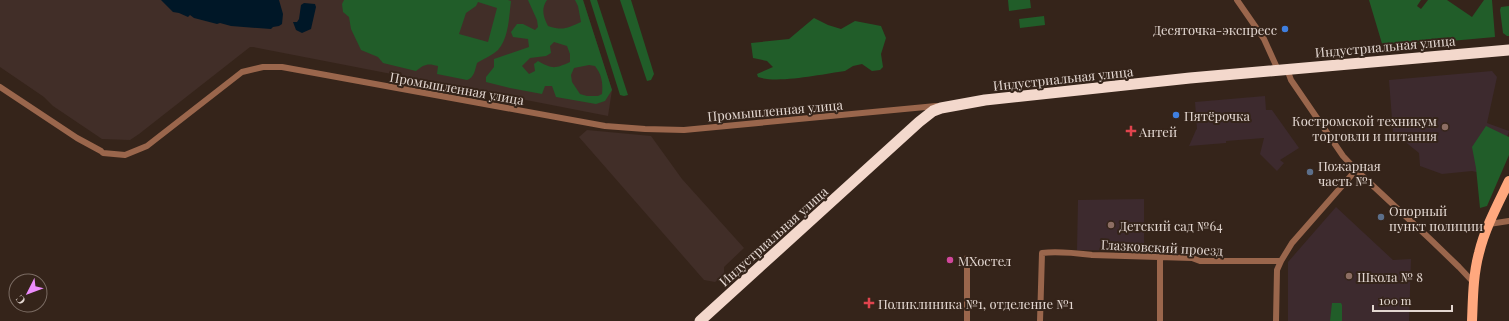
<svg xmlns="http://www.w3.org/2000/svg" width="1509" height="321" viewBox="0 0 1509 321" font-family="'Playfair Display',serif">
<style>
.industrial{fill:#412e28}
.education{fill:#3d2a2e}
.green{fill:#215d29;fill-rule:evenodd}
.water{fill:#001727}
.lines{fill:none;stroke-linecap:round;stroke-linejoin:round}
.street{stroke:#9a664c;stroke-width:6}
.primary{stroke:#ffa87e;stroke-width:10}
.highway{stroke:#f3d8cc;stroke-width:11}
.shop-dot{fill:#3f7fe0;stroke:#35241a;stroke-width:1.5}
.education-dot{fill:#8d6e63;stroke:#35241a;stroke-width:1.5}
.health-dot{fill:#e0444e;stroke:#35241a;stroke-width:1.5}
.service-dot{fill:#5c6f8a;stroke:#35241a;stroke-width:1.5}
.hotel-dot{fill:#d1479c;stroke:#35241a;stroke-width:1.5}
.labels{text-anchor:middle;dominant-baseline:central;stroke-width:4;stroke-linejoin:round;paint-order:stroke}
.poi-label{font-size:13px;fill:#e3d7d1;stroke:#35241a;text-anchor:start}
.street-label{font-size:13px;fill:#e3d7d1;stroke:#35241a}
</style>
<rect width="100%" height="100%" fill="#35241a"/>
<path class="industrial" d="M 0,0 L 583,0 L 612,90 L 608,116 L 253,47 L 250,47 L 139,134 L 130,140 L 102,139 L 53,106 L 44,97 L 0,67 Z
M 587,130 L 651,136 L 682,179 L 744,248 L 724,267 L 724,275 L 715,282 L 704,280 L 579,137 Z"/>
<path class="education" d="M 1492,71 L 1497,77 L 1487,123 L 1509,131 L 1495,176 L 1472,171 L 1442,174 L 1420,166 L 1419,153 L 1393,132 L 1389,80 Z
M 1265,96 L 1266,110 L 1272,110 L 1299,148 L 1280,160 L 1284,163 L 1277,171 L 1260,154 L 1264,138 L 1226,141 L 1226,143 L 1189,146 L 1196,130 L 1197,129 L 1195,102 Z
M 1144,199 L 1144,251 L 1077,250 L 1078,200 Z
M 1336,207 L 1393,260 L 1411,259 L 1409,321 L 1288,321 L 1288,262 Z"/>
<path class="green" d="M 344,0 L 508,0 L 511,1 C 509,16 509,38 498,50 C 493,55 483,59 477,63 C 475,70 474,78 467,80 L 437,74 L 438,66 C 428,63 424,64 416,71 L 383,63 L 378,57 L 361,50 L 351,29 L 349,17 L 343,12 L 342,4 ZM 478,2 L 497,8 L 488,42 L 459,34 L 466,13 L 476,6 Z
M 528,0 L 547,0 C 541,9 543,16 548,26 C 564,31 567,28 581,22 L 578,6 L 575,0 L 583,0 L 612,90 L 605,101 L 596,104 L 556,97 L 552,86 L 545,86 L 542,94 L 510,88 L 486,82 L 486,77 L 494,67 L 494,59 L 529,47 L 528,39 L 513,37 L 511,32 L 517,24 L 523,24 L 535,30 L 538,27 L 537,20 ZM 554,42 L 567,46 L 570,54 L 570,62 C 555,69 552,69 538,61 L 534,64 L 535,71 L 529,74 L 522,66 L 530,58 L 546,56 L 551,53 L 550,46 ZM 589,65 L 595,66 C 602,75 603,83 602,94 L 598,96 L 587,96 L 580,94 L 572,82 L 571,75 L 574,68 Z
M 590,0 L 597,0 L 628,95 L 624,96 L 620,95 Z
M 620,0 L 631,0 L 654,74 L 651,80 L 647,81 Z
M 1008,0 L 1030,0 L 1031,8 L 1009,11 Z
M 1369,0 L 1421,0 L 1417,6 L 1421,9 L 1428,0 L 1447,0 L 1472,17 L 1484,0 L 1492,0 L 1495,37 L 1383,47 Z
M 1509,6 L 1509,36 L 1507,36 L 1503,33 L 1500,10 L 1501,7 Z
M 1044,16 L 1045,25 L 1020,28 L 1019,19 Z
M 814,18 L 828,25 L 841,29 L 855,21 L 881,26 L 886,38 L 881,54 L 883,67 L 880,70 L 872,71 L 862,64 L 853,66 L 845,71 C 823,74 777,84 758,77 L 757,74 L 773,67 L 767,61 L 753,58 L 751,43 L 789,39 Z
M 1486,126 L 1509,137 L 1509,155 L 1487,206 L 1480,208 L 1476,168 L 1472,147 Z
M 1332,303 L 1341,303 L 1342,305 L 1342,321 L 1330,321 Z"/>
<path class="water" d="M 161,0 L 279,0 L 283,14 L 282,24 L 279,26 L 273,27 L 271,29 L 231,26 L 220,23 L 217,24 L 194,18 L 190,15 L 188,17 L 179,13 L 173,12 Z
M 304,3 L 315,4 L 316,7 L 311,29 L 302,33 L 296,30 L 293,22 L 297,22 L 299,19 L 301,5 Z"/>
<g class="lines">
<path class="street" d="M 1237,0 L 1264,39 L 1278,70
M 1287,69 L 1291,80 L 1343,156 L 1356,170 L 1430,239 L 1459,267 L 1474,283
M 0,87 L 77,138 L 101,151 L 103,153 L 125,155 L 147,146 L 242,72 L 263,67 L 282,67 L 605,126 L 645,129 L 684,130 L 936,106
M 1489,224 L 1509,221
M 1160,257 L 1160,321
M 967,258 L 967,321
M 1040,321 L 1042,253 C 1059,251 1075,253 1092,255 L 1192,258 L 1200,261 L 1281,261
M 1276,321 L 1277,270 L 1281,261 L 1292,243 L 1356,170"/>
<path class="primary" d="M 1472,321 C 1473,298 1473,275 1479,253 C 1485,228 1498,204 1509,181"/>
<path class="highway" d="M 700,321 L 919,122 L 933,111 L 941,108 L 985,100 L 1190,78 L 1509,50"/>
</g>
<g class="shop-dot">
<circle cx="1285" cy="29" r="4"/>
<circle cx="1176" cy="115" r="4"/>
</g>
<g class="education-dot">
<circle cx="1445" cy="127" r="4"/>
<circle cx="1111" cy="225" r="4"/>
<circle cx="1349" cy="276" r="4"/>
</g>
<g class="health-dot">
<path d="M1129 125h4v4h4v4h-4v4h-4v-4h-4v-4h4z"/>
<path d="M867 297h4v4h4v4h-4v4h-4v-4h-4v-4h4z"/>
</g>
<g class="service-dot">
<circle cx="1310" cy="172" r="4"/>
<circle cx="1381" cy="217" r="4"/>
</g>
<circle class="hotel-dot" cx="950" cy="260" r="4"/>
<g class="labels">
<g class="poi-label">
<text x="1277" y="29" text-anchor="end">Десяточка-экспресс</text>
<text x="1184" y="115">Пятёрочка</text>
<text x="1437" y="120" text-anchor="end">Костромской техникум<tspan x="1437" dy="15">торговли и питания</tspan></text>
<text x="1139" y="131">Антей</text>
<text x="1318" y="165">Пожарная<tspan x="1318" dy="15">часть №1</tspan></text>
<text x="1389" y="210">Опорный<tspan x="1389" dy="15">пункт полиции</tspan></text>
<text x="1119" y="225">Детский сад №64</text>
<text x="958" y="260">МХостел</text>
<text x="1357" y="276">Школа № 8</text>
<text x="878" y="303">Поликлиника №1, отделение №1</text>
</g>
<g class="street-label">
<text transform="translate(1385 46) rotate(-5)">Индустриальная улица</text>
<text transform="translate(1063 78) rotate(-6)">Индустриальная улица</text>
<text transform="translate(457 88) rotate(10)">Промышленная улица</text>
<text transform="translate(775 110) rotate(-5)">Промышленная улица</text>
<text transform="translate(773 236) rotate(-42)">Индустриальная улица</text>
<text transform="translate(1162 247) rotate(3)">Глазковский проезд</text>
</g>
</g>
<g transform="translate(28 293) rotate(228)"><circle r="19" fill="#35241a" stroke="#7b6c63"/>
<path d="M0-3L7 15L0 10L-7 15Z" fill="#ec8cfb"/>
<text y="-6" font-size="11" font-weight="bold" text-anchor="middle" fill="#e3d7d1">С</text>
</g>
<path d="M1373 305v6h79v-6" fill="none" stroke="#e3d7d1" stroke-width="2"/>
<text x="1379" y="305" font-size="12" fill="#e3d7d1" stroke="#35241a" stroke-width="3" paint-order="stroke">100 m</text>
</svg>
